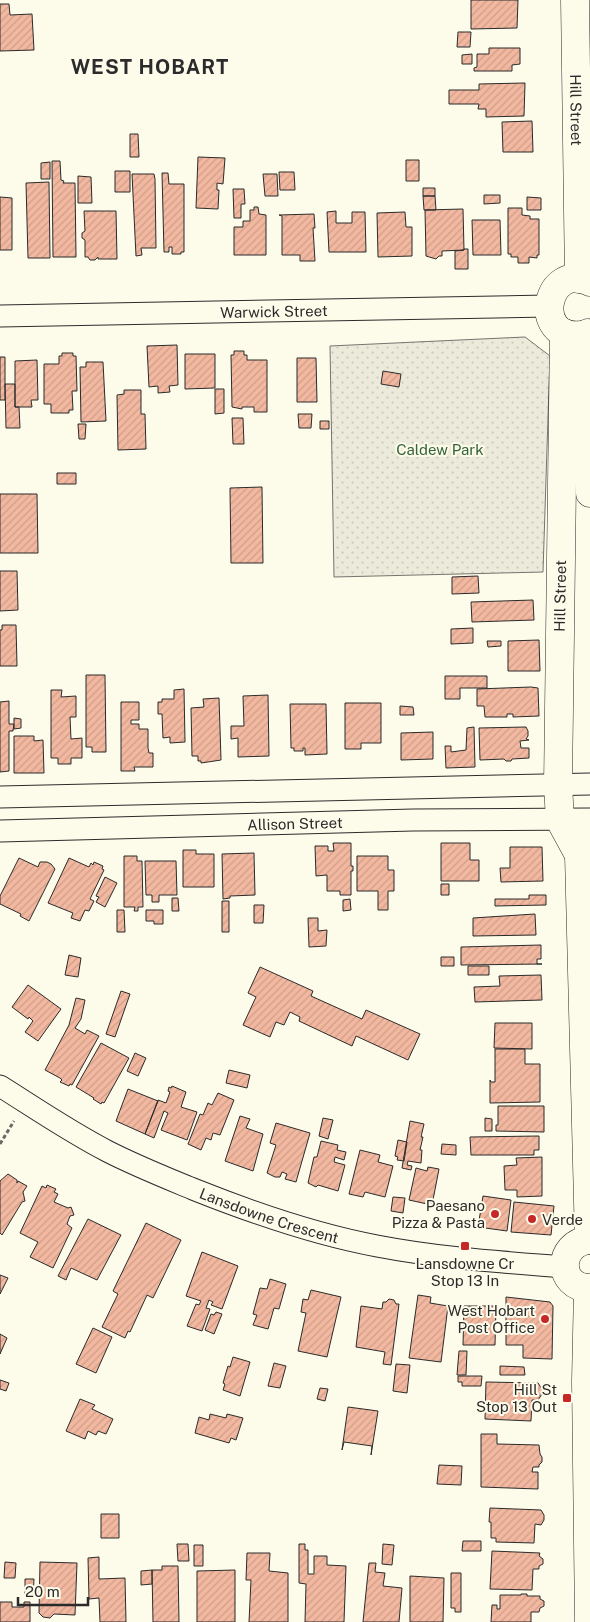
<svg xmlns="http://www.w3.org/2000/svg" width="590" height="1622" viewBox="0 0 590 1622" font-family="'Public Sans',sans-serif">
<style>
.green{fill:url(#green-dots);stroke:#74746e}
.building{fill:url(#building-hatch);stroke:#2b2b2b}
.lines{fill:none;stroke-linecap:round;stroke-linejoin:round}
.street-casing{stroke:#2b2b2b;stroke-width:23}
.secondary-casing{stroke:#2b2b2b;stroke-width:29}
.path{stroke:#6a6964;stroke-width:3;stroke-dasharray:4 2.5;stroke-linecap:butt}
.street{stroke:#fdfbea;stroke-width:21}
.secondary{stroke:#fdfbea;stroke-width:28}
.poi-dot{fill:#c62828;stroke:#fdfbea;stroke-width:2}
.labels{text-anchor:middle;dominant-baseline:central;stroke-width:4;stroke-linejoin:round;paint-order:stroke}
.street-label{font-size:15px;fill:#2b2b2b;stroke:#fdfbea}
.park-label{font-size:15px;fill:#34623c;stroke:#fdfbea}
.poi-label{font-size:15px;fill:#2b2b2b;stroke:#fdfbea;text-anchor:end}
.district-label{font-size:20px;font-weight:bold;letter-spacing:1px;fill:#2b2b2b;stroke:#fdfbea}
</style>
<defs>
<pattern id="green-dots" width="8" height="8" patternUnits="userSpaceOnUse" patternTransform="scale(1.25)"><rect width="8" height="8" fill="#ecebdb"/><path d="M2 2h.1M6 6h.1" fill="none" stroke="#cbcabc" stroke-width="1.8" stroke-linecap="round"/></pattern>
<pattern id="building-hatch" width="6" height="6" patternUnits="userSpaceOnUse" patternTransform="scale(1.25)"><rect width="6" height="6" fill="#f2b8a0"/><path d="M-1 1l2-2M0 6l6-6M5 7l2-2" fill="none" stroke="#d09e8a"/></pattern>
</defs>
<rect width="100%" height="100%" fill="#fdfbea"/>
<path class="green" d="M 525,337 L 550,356 L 543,572 L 334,577 L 330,346 Z"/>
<path class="building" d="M 471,0 L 518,0 L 517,28 L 471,29 Z
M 0,4 L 9,4 L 10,15 L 32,14 L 34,50 L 0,51 Z
M 458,32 L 471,32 L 470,47 L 457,47 Z
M 489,48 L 520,48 L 520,64 L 512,65 L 512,71 L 474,71 L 474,68 L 477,67 L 477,54 L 489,54 Z
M 472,54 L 472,64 L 462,64 L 462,55 Z
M 525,83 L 524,116 L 486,117 L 486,109 L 478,109 L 479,104 L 449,104 L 449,90 L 479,90 L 479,84 Z
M 532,121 L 533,152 L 503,152 L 502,122 Z
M 130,134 L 138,134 L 139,157 L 130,157 Z
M 198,157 L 225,158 L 223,184 L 217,183 L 217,190 L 219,190 L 218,209 L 196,208 Z
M 406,160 L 419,160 L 419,181 L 406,181 Z
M 52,161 L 60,161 L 61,180 L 64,181 L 63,183 L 75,183 L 76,257 L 53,257 Z
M 50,162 L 50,179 L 41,179 L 41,163 Z
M 115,171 L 130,171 L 130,192 L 115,192 Z
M 279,172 L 294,172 L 295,190 L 280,190 Z
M 162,173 L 168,173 L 169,184 L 184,184 L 184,252 L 181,252 L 181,254 L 172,254 L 172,247 L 169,247 L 169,252 L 164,252 Z
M 132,174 L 154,174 L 155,179 L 156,248 L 141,248 L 142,255 L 136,256 Z
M 263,174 L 277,174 L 278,196 L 265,196 Z
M 78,176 L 91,177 L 92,203 L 78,203 Z
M 49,182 L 50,258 L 28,258 L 26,183 Z
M 423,188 L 435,188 L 435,196 L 423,196 Z
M 233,189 L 244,189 L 245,204 L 241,204 L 241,218 L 234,218 Z
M 484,195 L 500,195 L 500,203 L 484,204 Z
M 423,196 L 435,196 L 436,210 L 424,210 Z
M 0,197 L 12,198 L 12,250 L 0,250 Z
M 527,197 L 541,198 L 541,210 L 527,210 Z
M 254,207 L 258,207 L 259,214 L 266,215 L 266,255 L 234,255 L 234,227 L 243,227 L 243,221 L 250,221 L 250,210 L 254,210 Z
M 508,208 L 522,208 L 522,215 L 530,216 L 530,219 L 539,219 L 539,255 L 537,255 L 537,258 L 529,257 L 529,263 L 518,263 L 518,257 L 511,257 L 511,254 L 508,254 Z
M 463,209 L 464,250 L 442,251 L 442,256 L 439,256 L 436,259 L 426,256 L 425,210 Z
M 84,211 L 116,211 L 117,259 L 98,259 L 98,257 L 95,260 L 90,260 L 88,257 L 85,257 L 85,240 L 82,238 L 82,233 L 85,231 Z
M 336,211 L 336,223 L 352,223 L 352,212 L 365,212 L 366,252 L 329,252 L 327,212 Z
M 405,212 L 406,227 L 412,227 L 412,256 L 378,257 L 377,213 Z
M 314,214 L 315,228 L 313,228 L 315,261 L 300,261 L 300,255 L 282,255 L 282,216 L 279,215 Z
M 472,220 L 500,220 L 501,255 L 473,255 Z
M 464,249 L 468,249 L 468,269 L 455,269 L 455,251 L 464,250 Z
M 177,345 L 178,385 L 169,386 L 170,392 L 158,393 L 158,386 L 149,387 L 147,346 Z
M 234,351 L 244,351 L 244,355 L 247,355 L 247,360 L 267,360 L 267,412 L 254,412 L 254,407 L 242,407 L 242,409 L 232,407 L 231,355 L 234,355 Z
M 62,353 L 73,353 L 73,356 L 76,356 L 77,391 L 72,391 L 73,410 L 69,410 L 69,413 L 51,413 L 51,404 L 44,404 L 44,364 L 59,364 L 59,356 L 62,356 Z
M 185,354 L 215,354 L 215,388 L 185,389 Z
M 0,357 L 5,357 L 5,400 L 0,400 Z
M 297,358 L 316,358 L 317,402 L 297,402 Z
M 37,360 L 38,400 L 31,400 L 32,407 L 15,407 L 15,361 Z
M 86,362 L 103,362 L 106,421 L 81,422 L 80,367 L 86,367 Z
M 383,371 L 401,374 L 399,387 L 381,384 Z
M 5,384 L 15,384 L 15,407 L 19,407 L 20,428 L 6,428 Z
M 215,389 L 224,389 L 224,413 L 215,414 Z
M 124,390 L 141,390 L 141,414 L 145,414 L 146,449 L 118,450 L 117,395 L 124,394 Z
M 298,414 L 312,414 L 311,428 L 299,428 Z
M 232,418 L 243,418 L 244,444 L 233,444 Z
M 320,421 L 329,421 L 329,429 L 320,429 Z
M 78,424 L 86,424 L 85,439 L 79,439 Z
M 57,473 L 76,473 L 76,484 L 57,484 Z
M 262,487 L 263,563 L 231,563 L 230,488 Z
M 0,494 L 37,494 L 38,553 L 0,553 Z
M 0,571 L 17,571 L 18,610 L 0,611 Z
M 478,576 L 479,593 L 452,594 L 452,577 Z
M 533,600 L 534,620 L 472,622 L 471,602 Z
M 2,625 L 16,625 L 17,666 L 0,666 L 0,630 L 2,630 Z
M 473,628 L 473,643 L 451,644 L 451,629 Z
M 539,640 L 540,671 L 508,671 L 508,641 Z
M 487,641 L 501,641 L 501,646 L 488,647 Z
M 86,675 L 105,675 L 106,752 L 92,752 L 92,747 L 86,747 Z
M 445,676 L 487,676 L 487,688 L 460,688 L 460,699 L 445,699 Z
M 531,687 L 538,688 L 539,716 L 513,717 L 513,714 L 507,714 L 507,717 L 485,717 L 484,706 L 477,706 L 477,689 Z
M 184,689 L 185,742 L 170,743 L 170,737 L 163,738 L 162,714 L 158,714 L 158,702 L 162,702 L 162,699 L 174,699 L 174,690 Z
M 51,690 L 62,690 L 61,697 L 76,696 L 76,717 L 70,717 L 71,739 L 82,738 L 82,758 L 71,758 L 71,764 L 58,764 L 58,758 L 51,758 Z
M 268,695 L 269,756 L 238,757 L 238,738 L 231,739 L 231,726 L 244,726 L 243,696 Z
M 219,698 L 221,760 L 201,763 L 201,761 L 198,761 L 198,756 L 192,756 L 191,708 L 204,707 L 203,699 Z
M 9,701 L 9,724 L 14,724 L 13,731 L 9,731 L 9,771 L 0,772 L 0,702 Z
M 121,702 L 139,702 L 139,720 L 131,720 L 131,724 L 139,724 L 139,729 L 148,729 L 148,748 L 149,753 L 153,753 L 153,767 L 134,767 L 135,771 L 121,771 Z
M 345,703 L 381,703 L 381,743 L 361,743 L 361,749 L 345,749 Z
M 290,704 L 326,704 L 327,754 L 305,755 L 305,748 L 303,748 L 303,751 L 294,751 L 294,748 L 291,748 Z
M 400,706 L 413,707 L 414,715 L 400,715 Z
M 14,718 L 21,719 L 21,728 L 14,729 Z
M 474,727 L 475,767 L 446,768 L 445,746 L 451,746 L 451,752 L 466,750 L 467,728 Z
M 526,727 L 528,731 L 528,736 L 526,739 L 529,740 L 520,741 L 521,748 L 529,748 L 529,758 L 512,759 L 511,761 L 506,761 L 504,759 L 480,760 L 479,728 Z
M 433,732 L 433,759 L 401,760 L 401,733 Z
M 14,736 L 34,736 L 34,741 L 43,740 L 44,773 L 14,773 Z
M 333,843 L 351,843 L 351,866 L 353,866 L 353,871 L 351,871 L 351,895 L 340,895 L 340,891 L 327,891 L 327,875 L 316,876 L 315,846 L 328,846 L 328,851 L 334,851 Z
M 441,843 L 470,843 L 470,860 L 479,860 L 479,881 L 441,881 Z
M 510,847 L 542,847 L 543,881 L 501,882 L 500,868 L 510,868 Z
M 183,850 L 196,850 L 196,854 L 214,854 L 214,887 L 183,887 Z
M 254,853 L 255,895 L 230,896 L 230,898 L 223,899 L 222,854 Z
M 124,856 L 137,856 L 137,861 L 142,861 L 143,907 L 138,907 L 138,911 L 134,911 L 135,907 L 124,907 Z
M 357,856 L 388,856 L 388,870 L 394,870 L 394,891 L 388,891 L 388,910 L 378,910 L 378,891 L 357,891 Z
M 19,858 L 38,867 L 40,862 L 47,862 L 51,864 L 55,869 L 29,921 L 20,916 L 21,914 L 0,904 L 0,896 Z
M 69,858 L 89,867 L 91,863 L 93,865 L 94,862 L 103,866 L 102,869 L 104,870 L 90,899 L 94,901 L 89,911 L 85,910 L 80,921 L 71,918 L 73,913 L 48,903 Z
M 145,861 L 176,861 L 177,895 L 159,895 L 159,902 L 152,902 L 152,895 L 146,895 Z
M 105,877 L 117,883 L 105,907 L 96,902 L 99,897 L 96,896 Z
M 441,884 L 449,884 L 449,895 L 441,895 Z
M 529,895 L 546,895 L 546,905 L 495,906 L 495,899 L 529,899 Z
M 172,898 L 178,898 L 179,911 L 172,911 Z
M 350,899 L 351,910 L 343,911 L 343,900 Z
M 222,901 L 229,901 L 229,932 L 222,932 Z
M 254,905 L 264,905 L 263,923 L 254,923 Z
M 117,910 L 124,910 L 125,932 L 117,932 Z
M 146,910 L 163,910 L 163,924 L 154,924 L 154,921 L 146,921 Z
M 535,914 L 536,935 L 473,936 L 473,918 Z
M 308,918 L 318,918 L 318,931 L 327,930 L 326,946 L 309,947 Z
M 541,945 L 541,959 L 537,959 L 537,964 L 542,964 L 461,965 L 461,947 Z
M 69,955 L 81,958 L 78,977 L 65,975 Z
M 441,957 L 454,957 L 454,966 L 441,966 Z
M 468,966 L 489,966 L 489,975 L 468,975 Z
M 260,967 L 313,991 L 311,996 L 362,1019 L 366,1010 L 420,1034 L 408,1060 L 356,1036 L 352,1046 L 299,1021 L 300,1017 L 290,1012 L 284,1025 L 276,1022 L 270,1037 L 243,1025 L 256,997 L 248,993 Z
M 541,975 L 542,1000 L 475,1002 L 474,987 L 500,986 L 499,976 Z
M 28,985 L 61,1009 L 38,1041 L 25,1032 L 33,1021 L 29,1017 L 28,1019 L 12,1007 Z
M 121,991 L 130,994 L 115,1037 L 106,1034 Z
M 76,998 L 85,1000 L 81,1019 L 75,1028 L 85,1034 L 87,1030 L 99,1036 L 72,1085 L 70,1084 L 69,1086 L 60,1082 L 62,1080 L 60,1078 L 45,1070 L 69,1025 Z
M 495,1023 L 532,1023 L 532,1049 L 494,1048 Z
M 101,1043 L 129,1058 L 104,1103 L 102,1102 L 101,1104 L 93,1099 L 94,1098 L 76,1087 Z
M 495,1049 L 525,1049 L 525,1064 L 540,1064 L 540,1102 L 490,1103 L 490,1080 L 491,1082 L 495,1082 Z
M 135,1053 L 146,1058 L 138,1076 L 127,1071 Z
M 229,1070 L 250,1075 L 247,1088 L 226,1083 Z
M 172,1086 L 186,1092 L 181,1107 L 197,1112 L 187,1140 L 161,1130 L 168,1113 L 164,1111 L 154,1138 L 145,1134 L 158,1100 L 166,1103 L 170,1092 L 168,1091 L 169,1087 L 171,1088 Z
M 128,1089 L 158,1101 L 145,1134 L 116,1121 Z
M 218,1093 L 234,1100 L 220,1135 L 213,1133 L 211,1140 L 206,1138 L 201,1150 L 188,1144 L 200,1114 L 203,1115 L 208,1103 L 212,1105 Z
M 498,1106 L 544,1106 L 544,1132 L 496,1131 L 496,1125 L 498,1125 Z
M 240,1116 L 250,1119 L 246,1128 L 263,1134 L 253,1171 L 225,1161 Z
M 323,1118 L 333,1120 L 328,1139 L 319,1136 Z
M 485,1118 L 492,1119 L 492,1131 L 485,1131 Z
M 410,1121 L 424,1124 L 421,1137 L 423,1137 L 420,1150 L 422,1150 L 421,1163 L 408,1161 L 407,1165 L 412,1166 L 411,1170 L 402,1168 Z
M 276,1123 L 310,1133 L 296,1182 L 285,1179 L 287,1174 L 282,1172 L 280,1177 L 275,1177 L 267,1173 L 276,1145 L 270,1143 Z
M 539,1136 L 539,1150 L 534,1150 L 534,1155 L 471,1155 L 470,1137 Z
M 398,1140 L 407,1142 L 404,1161 L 397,1160 L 398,1157 L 395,1156 Z
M 321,1141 L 338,1145 L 337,1150 L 346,1152 L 344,1160 L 335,1157 L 334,1162 L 345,1165 L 338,1191 L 318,1185 L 316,1187 L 308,1183 L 314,1157 L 317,1157 Z
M 442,1144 L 456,1145 L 456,1155 L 441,1154 Z
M 360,1150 L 380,1155 L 378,1162 L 393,1166 L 385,1197 L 365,1192 L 363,1197 L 349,1194 Z
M 542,1157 L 542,1196 L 517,1197 L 517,1190 L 505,1190 L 504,1166 L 517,1165 L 516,1158 Z
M 428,1167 L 439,1169 L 432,1205 L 409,1200 L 416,1168 L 427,1171 Z
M 8,1174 L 17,1180 L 17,1183 L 18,1181 L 27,1186 L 23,1192 L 25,1201 L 22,1202 L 2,1235 L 0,1233 L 0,1181 Z
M 47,1185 L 56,1189 L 54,1192 L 58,1194 L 54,1202 L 68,1208 L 71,1207 L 74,1215 L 70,1216 L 67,1224 L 72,1228 L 53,1268 L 30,1257 L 38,1242 L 20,1233 L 42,1186 L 46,1188 Z
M 483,1196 L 511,1200 L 507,1231 L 478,1227 Z
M 393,1197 L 405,1198 L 403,1213 L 391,1211 Z
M 514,1202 L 554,1206 L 551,1235 L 511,1232 Z
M 88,1219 L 121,1235 L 97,1280 L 71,1268 L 66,1280 L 58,1276 Z
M 146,1223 L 181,1240 L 153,1298 L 147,1295 L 130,1332 L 128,1331 L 125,1338 L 102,1327 L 118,1294 L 113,1291 Z
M 202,1252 L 238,1266 L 222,1309 L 211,1305 L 213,1302 L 209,1300 L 206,1308 L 210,1309 L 202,1331 L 187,1326 L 196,1304 L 199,1305 L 201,1301 L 186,1296 Z
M 0,1275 L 8,1278 L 0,1294 Z
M 270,1279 L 286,1284 L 279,1309 L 274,1308 L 268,1329 L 253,1325 L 257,1315 L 253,1314 L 260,1288 L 267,1289 Z
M 311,1290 L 341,1297 L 327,1357 L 298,1351 L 306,1313 L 301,1312 L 303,1299 L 308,1300 Z
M 418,1295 L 431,1297 L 430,1303 L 448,1306 L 441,1362 L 409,1358 Z
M 506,1297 L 550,1302 L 553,1306 L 552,1359 L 523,1358 L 523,1345 L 506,1345 Z
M 389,1299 L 394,1300 L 396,1304 L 399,1304 L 391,1365 L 383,1364 L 385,1352 L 356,1347 L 361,1306 L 382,1309 L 383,1302 L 386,1302 Z
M 464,1306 L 496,1306 L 495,1345 L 463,1345 Z
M 216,1312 L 222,1314 L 214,1334 L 205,1330 L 211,1314 L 214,1315 Z
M 93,1328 L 112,1337 L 96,1373 L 76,1364 Z
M 0,1334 L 7,1338 L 0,1354 Z
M 459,1351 L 467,1351 L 466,1375 L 457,1375 Z
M 233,1357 L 250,1362 L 240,1396 L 223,1390 L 225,1384 L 223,1383 L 228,1366 L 230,1367 Z
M 274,1363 L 286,1366 L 280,1388 L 268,1386 Z
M 396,1364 L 410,1365 L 407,1393 L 393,1391 Z
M 500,1366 L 524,1367 L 525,1375 L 500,1375 Z
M 458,1376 L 482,1376 L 481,1386 L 462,1386 L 462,1382 L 458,1382 Z
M 0,1380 L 9,1383 L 6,1391 L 0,1389 Z
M 486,1382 L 538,1383 L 542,1389 L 542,1394 L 538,1400 L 532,1400 L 531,1421 L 485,1419 Z
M 320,1388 L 328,1389 L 325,1401 L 317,1399 Z
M 80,1399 L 95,1405 L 92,1409 L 113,1419 L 106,1434 L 98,1431 L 96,1435 L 88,1431 L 85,1439 L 66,1431 Z
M 348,1407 L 378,1411 L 371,1455 L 372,1446 L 344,1442 L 342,1450 Z
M 210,1414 L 226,1418 L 227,1414 L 243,1418 L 236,1440 L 231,1438 L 229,1443 L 195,1433 L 199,1417 L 209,1420 Z
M 481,1434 L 497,1434 L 497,1444 L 539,1445 L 540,1454 L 542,1457 L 542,1462 L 539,1465 L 539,1467 L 533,1467 L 532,1472 L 538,1472 L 538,1489 L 481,1487 Z
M 439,1465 L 462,1466 L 461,1485 L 437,1484 Z
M 490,1508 L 541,1510 L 544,1515 L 544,1520 L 541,1525 L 535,1524 L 534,1543 L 496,1542 L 496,1538 L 491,1538 L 491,1522 L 489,1522 Z
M 101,1514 L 119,1514 L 119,1538 L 101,1538 Z
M 463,1541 L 481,1541 L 481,1551 L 462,1551 Z
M 177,1544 L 188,1544 L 189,1561 L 178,1561 Z
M 299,1544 L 305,1544 L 305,1550 L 308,1550 L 308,1574 L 314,1574 L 314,1556 L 327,1556 L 327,1565 L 346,1566 L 344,1622 L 305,1622 L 306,1584 L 299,1583 Z
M 383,1544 L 394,1545 L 392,1565 L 382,1564 Z
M 194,1545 L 203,1545 L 203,1566 L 194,1566 Z
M 492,1551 L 540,1553 L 539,1556 L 543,1559 L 543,1564 L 539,1566 L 539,1569 L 533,1569 L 532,1590 L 490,1589 Z
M 247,1553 L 270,1553 L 269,1571 L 288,1573 L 288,1622 L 249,1622 L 251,1580 L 246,1580 Z
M 99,1557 L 99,1579 L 125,1578 L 126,1622 L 100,1622 L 99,1598 L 89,1599 L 88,1558 Z
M 5,1562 L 16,1563 L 15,1578 L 4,1578 Z
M 40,1562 L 77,1563 L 75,1615 L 54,1614 L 50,1618 L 43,1617 L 39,1613 Z
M 369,1563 L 376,1563 L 375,1572 L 385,1573 L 383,1586 L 402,1588 L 399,1622 L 363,1622 Z
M 162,1566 L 178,1566 L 179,1622 L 153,1622 L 152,1570 L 162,1570 Z
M 152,1570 L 152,1584 L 141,1585 L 141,1571 Z
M 235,1570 L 235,1622 L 197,1622 L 197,1571 Z
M 451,1573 L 461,1573 L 461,1612 L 455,1612 L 455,1608 L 451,1608 Z
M 410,1576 L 444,1578 L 443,1622 L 410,1622 Z
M 25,1579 L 34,1579 L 33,1598 L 27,1598 L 27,1594 L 25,1594 Z
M 521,1594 L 527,1594 L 527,1596 L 540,1596 L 540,1599 L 544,1601 L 544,1606 L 540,1608 L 539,1612 L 531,1612 L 531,1622 L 491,1622 L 492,1605 L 497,1605 L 497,1609 L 500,1609 L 500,1595 L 521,1595 Z
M 0,1602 L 12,1602 L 12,1607 L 24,1607 L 24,1602 L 30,1602 L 30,1622 L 0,1622 Z"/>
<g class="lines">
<defs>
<g id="street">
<path id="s1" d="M 0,316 L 548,306"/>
<path d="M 0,797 L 590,784"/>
<path id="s2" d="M 0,831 L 413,820 L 590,819"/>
<path id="s3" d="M 0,1086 C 35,1108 70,1132 107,1151 C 134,1165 164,1177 193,1189 C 253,1213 313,1234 377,1246 C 439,1258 502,1262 564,1267"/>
</g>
<g id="secondary">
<path id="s4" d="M 575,0 L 579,279"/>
<path d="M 564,333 L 558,785 L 560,820 L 579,855"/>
<path d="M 588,333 L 590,493"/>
<path d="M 582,335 C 530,341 546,260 590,282"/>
<path d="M 589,1240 L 579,855 L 590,827"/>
<path d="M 590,1240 C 556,1243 557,1288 590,1288"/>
<path d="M 588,1289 L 586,1381 L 589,1622"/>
</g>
</defs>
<use href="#street" class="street-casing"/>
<use href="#secondary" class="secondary-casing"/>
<path class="path" d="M 0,1144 L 14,1121"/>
<use href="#street" class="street"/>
<use href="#secondary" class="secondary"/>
</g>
<g class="poi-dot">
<circle cx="495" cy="1214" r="5"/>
<circle cx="532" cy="1219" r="5"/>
<rect x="460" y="1241" width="10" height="10" rx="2.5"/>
<circle cx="545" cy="1319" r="5"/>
<rect x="562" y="1393" width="10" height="10" rx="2.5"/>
</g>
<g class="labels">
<g class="street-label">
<text stroke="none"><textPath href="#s4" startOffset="110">Hill Street</textPath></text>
<text stroke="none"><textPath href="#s1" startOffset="274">Warwick Street</textPath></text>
<text transform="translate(560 596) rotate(-89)">Hill Street</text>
<text stroke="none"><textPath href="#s2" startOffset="295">Allison Street</textPath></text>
<text stroke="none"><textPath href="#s3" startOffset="300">Lansdowne Crescent</textPath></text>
</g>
<g class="park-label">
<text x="440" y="449">Caldew Park</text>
</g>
<g class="poi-label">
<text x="485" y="1205">Paesano<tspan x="485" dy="17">Pizza &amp; Pasta</tspan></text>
<text x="542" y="1219" text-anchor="start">Verde</text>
<text x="465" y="1263" text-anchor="middle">Lansdowne Cr<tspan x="465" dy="17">Stop 13 In</tspan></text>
<text x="535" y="1310">West Hobart<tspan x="535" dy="17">Post Office</tspan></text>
<text x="557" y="1389">Hill St<tspan x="557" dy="17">Stop 13 Out</tspan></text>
</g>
<g class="district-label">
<text x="150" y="67">WEST HOBART</text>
</g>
</g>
<path d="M18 1597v8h70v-8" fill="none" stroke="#2b2b2b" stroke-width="2.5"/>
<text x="25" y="1597" font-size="15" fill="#2b2b2b" stroke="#fdfbea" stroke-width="4" paint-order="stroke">20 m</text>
</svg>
